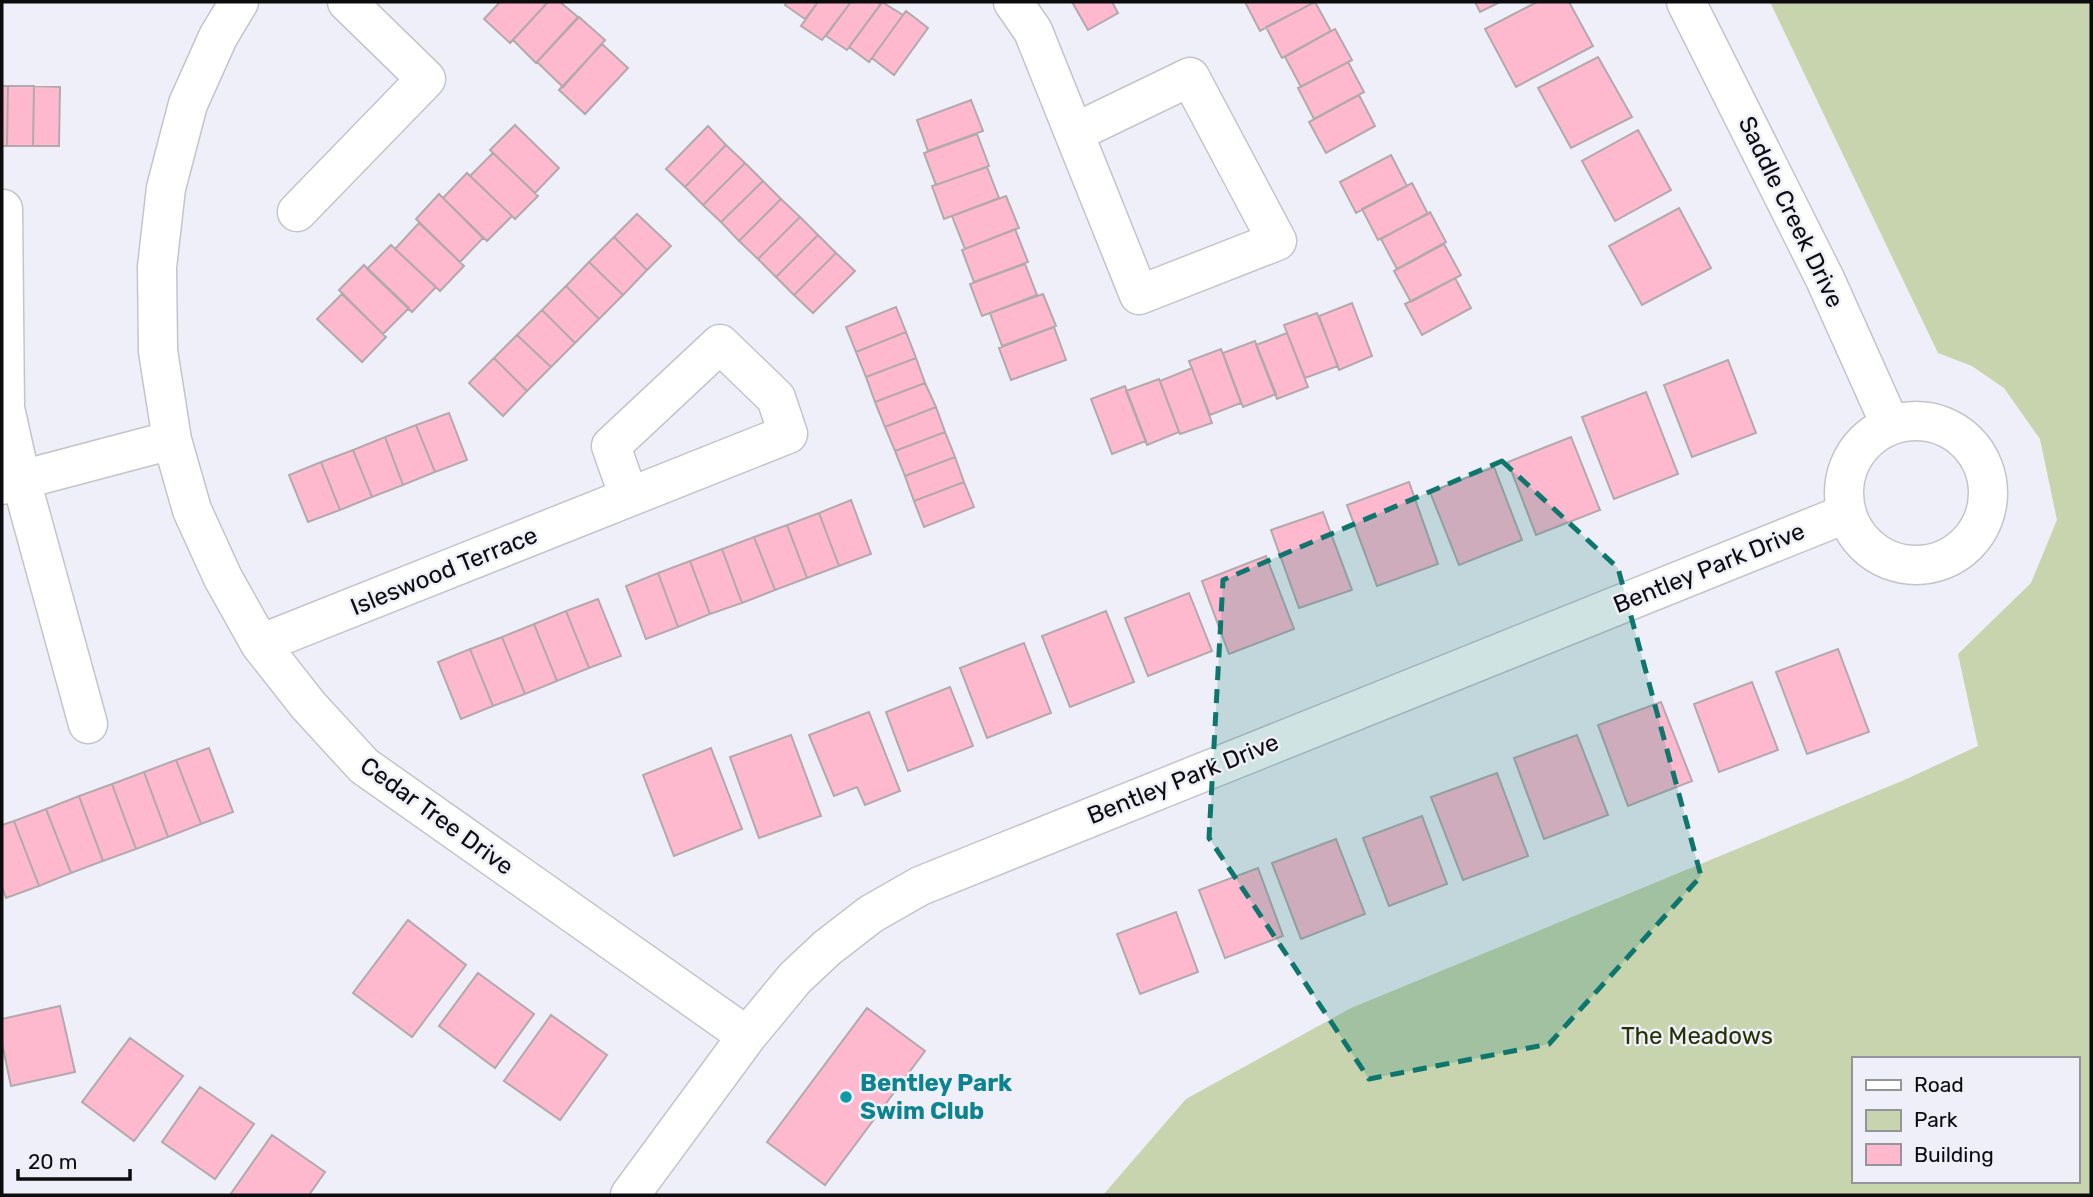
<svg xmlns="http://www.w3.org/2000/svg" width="2093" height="1197" viewBox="0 0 2093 1197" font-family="Rubik,sans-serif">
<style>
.green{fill:#c7d4ad;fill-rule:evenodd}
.building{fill:#feb9cf;stroke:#b3a9ac;stroke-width:2}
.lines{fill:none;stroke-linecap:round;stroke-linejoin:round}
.street-casing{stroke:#c4c4cd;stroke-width:41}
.street{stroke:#fff;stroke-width:38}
.marked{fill:#0f766e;fill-opacity:0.2;stroke:#0f766e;stroke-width:5;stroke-dasharray:14 9;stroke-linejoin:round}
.culture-dot{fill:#0f9aa8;stroke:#eeeff8;stroke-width:2.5}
.labels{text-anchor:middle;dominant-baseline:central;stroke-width:5;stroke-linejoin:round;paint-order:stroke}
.street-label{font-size:24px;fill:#0c0c0f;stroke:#eeeff8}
.park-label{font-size:24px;fill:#263102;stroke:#eeeff8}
.culture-label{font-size:24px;font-weight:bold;fill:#0d838f;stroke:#eeeff8;text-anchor:start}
</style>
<rect width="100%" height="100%" fill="#eeeff8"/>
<path class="green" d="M 1770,2 L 2091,2 L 2091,1195 L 1103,1195 L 1186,1099 L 1351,1008 L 1902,781 L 1978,746 L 1958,654 L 2031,583 L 2057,520 L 2040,439 L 2004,388 L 1972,366 L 1938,353 ZM 1853,1059 L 2077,1059 L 2077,1181 L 1853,1181 Z"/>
<path class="building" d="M 500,2 L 548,2 L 510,43 L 484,19 Z
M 548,2 L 560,2 L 578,17 L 536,63 L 513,40 Z
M 787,2 L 818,2 L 805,19 L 785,5 Z
M 818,2 L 851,2 L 822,40 L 801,26 Z
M 851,2 L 878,2 L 881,4 L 847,50 L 826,36 Z
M 882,2 L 903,15 L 869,62 L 849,47 Z
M 1072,2 L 1112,2 L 1118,13 L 1088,30 Z
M 1245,2 L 1309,2 L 1311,4 L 1260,31 Z
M 1315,2 L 1331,31 L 1282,58 L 1266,27 Z
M 1475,2 L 1500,2 L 1480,12 Z
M 1537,2 L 1569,2 L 1593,46 L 1516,87 L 1485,29 Z
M 906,11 L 928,28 L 894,75 L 872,58 Z
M 579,17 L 605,40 L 563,87 L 537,62 Z
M 1335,29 L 1352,60 L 1301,87 L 1285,57 Z
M 602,44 L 628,68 L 585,114 L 559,90 Z
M 1598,57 L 1632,117 L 1571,148 L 1538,88 Z
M 1348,62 L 1364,92 L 1314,119 L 1298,88 Z
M 2,86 L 8,86 L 7,146 L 2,146 Z
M 8,86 L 34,86 L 33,146 L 7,146 Z
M 34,86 L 60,87 L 59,146 L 33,146 Z
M 1359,95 L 1375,126 L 1326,153 L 1309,122 Z
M 971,100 L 983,131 L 928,151 L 917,120 Z
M 515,125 L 559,168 L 535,193 L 490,150 Z
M 708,126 L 726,145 L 685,187 L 666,169 Z
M 1638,130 L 1671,190 L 1615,221 L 1582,161 Z
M 977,134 L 989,166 L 936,185 L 924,153 Z
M 726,145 L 745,163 L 703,205 L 685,187 Z
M 493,153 L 538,196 L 515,219 L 470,176 Z
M 1391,155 L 1407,186 L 1356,213 L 1340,182 Z
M 745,163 L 763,181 L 721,222 L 703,205 Z
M 987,167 L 999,198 L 944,219 L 932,186 Z
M 467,173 L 512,216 L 487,241 L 443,198 Z
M 763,181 L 781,199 L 739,241 L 721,222 Z
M 1412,183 L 1428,214 L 1378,240 L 1362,209 Z
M 439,194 L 483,238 L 460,262 L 416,219 Z
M 1006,196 L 1019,228 L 965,249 L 952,216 Z
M 781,199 L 800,217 L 758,259 L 739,241 Z
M 1679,208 L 1711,268 L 1642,305 L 1609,246 Z
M 1430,212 L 1446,242 L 1397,269 L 1381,239 Z
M 637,214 L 671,246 L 647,270 L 614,237 Z
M 800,217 L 818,235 L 776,277 L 758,259 Z
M 419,223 L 464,266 L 440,291 L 395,249 Z
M 1015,229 L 1028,262 L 974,282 L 962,250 Z
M 818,235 L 836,253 L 794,295 L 776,277 Z
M 614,237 L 647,270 L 623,295 L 589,262 Z
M 1444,244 L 1461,275 L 1411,302 L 1394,271 Z
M 391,245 L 436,287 L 412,312 L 367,269 Z
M 836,253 L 855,271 L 813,313 L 794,295 Z
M 589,262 L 623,295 L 599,319 L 566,286 Z
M 1025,264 L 1037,295 L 982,316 L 970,284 Z
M 364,265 L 409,308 L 383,334 L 339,290 Z
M 1455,278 L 1471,308 L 1422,335 L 1405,304 Z
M 566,286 L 599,319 L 575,343 L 542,310 Z
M 342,294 L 386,337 L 362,362 L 317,319 Z
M 1043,294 L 1056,326 L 1002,346 L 990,313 Z
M 1352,303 L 1372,356 L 1339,370 L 1319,316 Z
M 896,307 L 906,332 L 856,352 L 846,327 Z
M 542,310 L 575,343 L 551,367 L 517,335 Z
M 1317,313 L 1338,366 L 1305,378 L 1284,325 Z
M 1054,327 L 1066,360 L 1011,380 L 999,348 Z
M 906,332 L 916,358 L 866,377 L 856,352 Z
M 1287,333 L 1308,387 L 1277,399 L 1256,345 Z
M 517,335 L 551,367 L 527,391 L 494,358 Z
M 1255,341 L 1276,394 L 1243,407 L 1223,353 Z
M 1221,349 L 1241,403 L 1210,415 L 1189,361 Z
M 494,358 L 527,391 L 503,416 L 469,383 Z
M 916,358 L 925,383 L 875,402 L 866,377 Z
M 1728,360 L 1756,433 L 1692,457 L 1664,385 Z
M 1192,368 L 1212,423 L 1180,434 L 1160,381 Z
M 1159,379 L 1179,432 L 1147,445 L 1126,391 Z
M 925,383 L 936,407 L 885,427 L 875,402 Z
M 1125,386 L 1146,441 L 1112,454 L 1091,399 Z
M 1646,392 L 1678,474 L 1614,499 L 1582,417 Z
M 936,407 L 945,432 L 895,451 L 885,427 Z
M 449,413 L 467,460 L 435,472 L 416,425 Z
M 416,425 L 435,472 L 403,485 L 385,437 Z
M 945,432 L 955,457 L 905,476 L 895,451 Z
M 385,437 L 403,485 L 372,497 L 353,450 Z
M 1571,437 L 1600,510 L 1536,535 L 1508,462 Z
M 353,450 L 372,497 L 340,510 L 321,462 Z
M 955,457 L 964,482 L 914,501 L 905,476 Z
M 321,462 L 340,510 L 308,522 L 289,475 Z
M 1494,467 L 1522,540 L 1459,565 L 1430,492 Z
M 964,482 L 974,507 L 924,527 L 914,501 Z
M 1409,482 L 1438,564 L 1377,586 L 1347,505 Z
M 851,500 L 871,554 L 839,566 L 819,513 Z
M 1323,512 L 1352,590 L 1299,608 L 1271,530 Z
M 819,513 L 839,566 L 807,578 L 787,525 Z
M 787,525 L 807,578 L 775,590 L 754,537 Z
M 754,537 L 775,590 L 742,603 L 722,549 Z
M 722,549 L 742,603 L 710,614 L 690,561 Z
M 1266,556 L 1294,629 L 1229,654 L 1202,581 Z
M 690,561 L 710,614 L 678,627 L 658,573 Z
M 658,573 L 678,627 L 646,639 L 626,586 Z
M 1189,593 L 1212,651 L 1148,676 L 1125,618 Z
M 598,599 L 621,656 L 589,668 L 566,611 Z
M 566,611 L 589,668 L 557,681 L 534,624 Z
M 1106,611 L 1134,682 L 1070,707 L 1042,636 Z
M 534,624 L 557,681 L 525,694 L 502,637 Z
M 502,637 L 525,694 L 493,706 L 470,649 Z
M 1024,643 L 1051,713 L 987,738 L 960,668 Z
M 470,649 L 493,706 L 461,719 L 438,662 Z
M 1838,649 L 1869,732 L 1807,754 L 1776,672 Z
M 1752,682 L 1778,750 L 1719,772 L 1694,704 Z
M 950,687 L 973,746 L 908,771 L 886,712 Z
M 1661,702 L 1692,781 L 1628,806 L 1598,725 Z
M 869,712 L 900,791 L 865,805 L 857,787 L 834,796 L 809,735 Z
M 791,735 L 821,816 L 759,838 L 730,757 Z
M 1577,735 L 1608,815 L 1544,839 L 1514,758 Z
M 209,748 L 233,812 L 201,824 L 176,760 Z
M 711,748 L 742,829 L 674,856 L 643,775 Z
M 176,760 L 201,824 L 168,837 L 144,772 Z
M 144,772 L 168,837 L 136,849 L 112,784 Z
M 1497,773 L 1528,856 L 1463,880 L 1431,797 Z
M 112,784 L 136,849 L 103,861 L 79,796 Z
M 79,796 L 103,861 L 71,873 L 46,809 Z
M 46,809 L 71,873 L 39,886 L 14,821 Z
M 1422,816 L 1447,884 L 1389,906 L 1363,838 Z
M 14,821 L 39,886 L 6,898 L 2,887 L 2,825 Z
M 1336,839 L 1365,914 L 1301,939 L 1272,863 Z
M 1258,868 L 1283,936 L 1225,958 L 1199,890 Z
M 1176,912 L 1198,972 L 1140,994 L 1117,934 Z
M 408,920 L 466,965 L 412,1037 L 353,993 Z
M 478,973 L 534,1014 L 495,1068 L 439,1026 Z
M 60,1006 L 75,1072 L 11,1086 L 2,1043 L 2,1019 Z
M 867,1008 L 925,1051 L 825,1185 L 767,1142 Z
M 551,1015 L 607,1055 L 560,1120 L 504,1081 Z
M 130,1038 L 183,1076 L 134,1141 L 82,1102 Z
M 200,1087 L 254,1124 L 215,1179 L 162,1142 Z
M 272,1135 L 325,1172 L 309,1195 L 230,1195 Z"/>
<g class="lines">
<defs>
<path id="street" d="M 239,2 L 218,37 L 188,104 L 166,188 L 157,267 L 158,351 L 172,440 L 192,510 L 223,578 L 260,644 L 308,705 L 364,766 L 747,1036
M 1013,2 L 1033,31 L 1139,295 L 1277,241 L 1190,77 L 1074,133
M 1686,2 L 1825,279 L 1890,424
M 3,209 L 5,408 L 21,480 L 88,724
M 297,212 L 426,79 L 347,2
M1844 493a72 72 0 1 1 144 0a72 72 0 1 1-144 0Z
M 2,485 L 172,440
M 260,644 L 788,434 L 776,398 L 720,344 L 611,446 L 629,497
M 630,1195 L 747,1036 L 795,978 L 827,948 L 871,914 L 920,886 L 1845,514"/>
</defs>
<use href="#street" class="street-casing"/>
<use href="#street" class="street"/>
</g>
<path class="marked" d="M 1502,461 L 1618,568 L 1701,876 L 1549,1044 L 1369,1079 L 1209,838 L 1223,580 Z"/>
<circle class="culture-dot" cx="846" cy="1097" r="7"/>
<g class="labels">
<g class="street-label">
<text transform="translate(1791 212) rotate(64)">Saddle Creek Drive</text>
<text transform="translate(1709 568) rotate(-22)">Bentley Park Drive</text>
<text transform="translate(444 571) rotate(-22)">Isleswood Terrace</text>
<text transform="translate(1183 779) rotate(-22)">Bentley Park Drive</text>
<text transform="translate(437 816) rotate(36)">Cedar Tree Drive</text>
</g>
<g class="park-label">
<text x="1697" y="1036">The Meadows</text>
</g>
<g class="culture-label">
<text x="860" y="1083">Bentley Park<tspan x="860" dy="28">Swim Club</tspan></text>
</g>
</g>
<rect width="2093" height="1197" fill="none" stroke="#0c0c0f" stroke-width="7"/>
<rect x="1852" y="1057" width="228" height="126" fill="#eeeff8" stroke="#94949b" stroke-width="2"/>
<rect x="1866" y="1080" width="35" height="10" fill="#ffffff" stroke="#94949b" stroke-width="2"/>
<text x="1914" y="1092" font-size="21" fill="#0c0c0f">Road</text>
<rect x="1866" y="1110" width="35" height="21" fill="#c7d4ad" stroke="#94949b" stroke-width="2"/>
<text x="1914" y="1127" font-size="21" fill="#0c0c0f">Park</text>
<rect x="1866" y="1144" width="35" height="21" fill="#feb9cf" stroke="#94949b" stroke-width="2"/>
<text x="1914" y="1162" font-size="21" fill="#0c0c0f">Building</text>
<path d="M18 1169v10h112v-10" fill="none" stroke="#0c0c0f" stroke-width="3.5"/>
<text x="28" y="1169" font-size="21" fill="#0c0c0f" stroke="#eeeff8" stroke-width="5" paint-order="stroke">20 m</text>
</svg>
